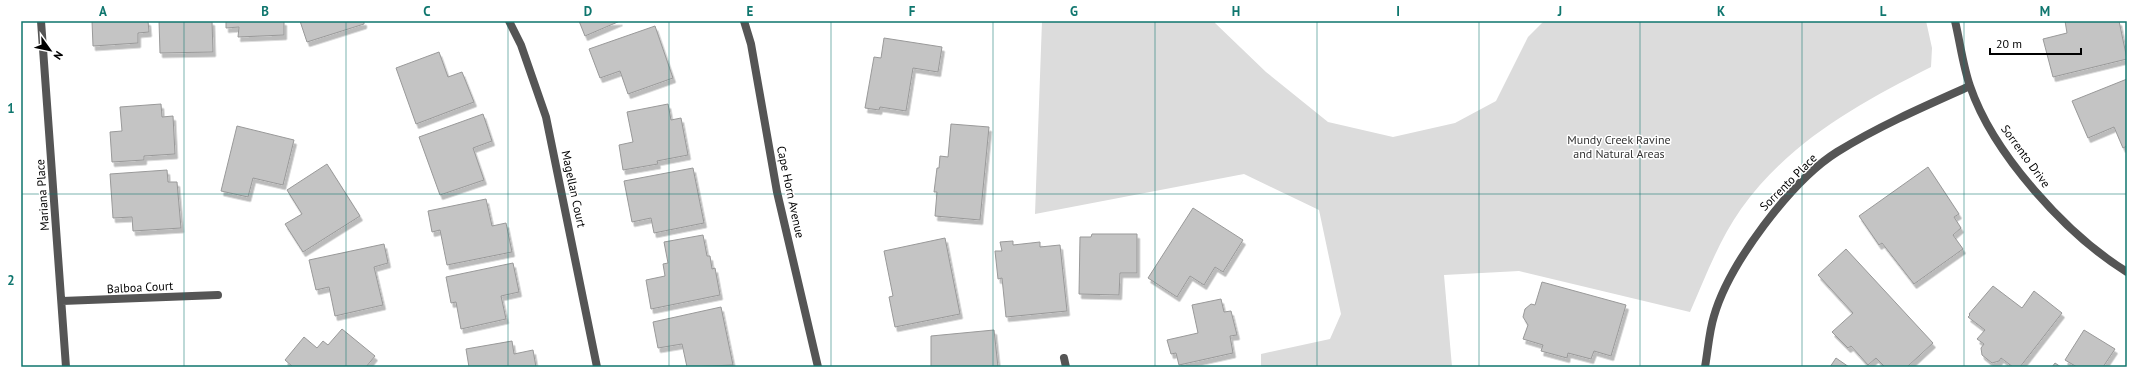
<svg xmlns="http://www.w3.org/2000/svg" width="2148" height="388" viewBox="0 0 2148 388" font-family="'PT Sans',sans-serif">
<style>
.green{fill:#dcdcdc}
.building{fill:#c4c4c4;stroke:#999;filter:url(#shadow)}
.lines{fill:none;stroke-linecap:round;stroke-linejoin:round}
.minor{stroke:#555;stroke-width:8}
.tertiary{stroke:#555;stroke-width:8}
.grid{fill:none;stroke:#0f766e;stroke-width:1;stroke-opacity:0.55}
.labels{text-anchor:middle;dominant-baseline:central;stroke-width:3;stroke-linejoin:round;paint-order:stroke}
.park-label{font-size:12px;fill:#333;stroke:#fff}
.street-label{font-size:12px;fill:#000;stroke:#fff}
.neatline{fill:none;stroke:#0f766e;stroke-width:1.5}
.grid-label{font-size:13px;text-anchor:middle;font-weight:bold;fill:#0f766e}
</style>
<defs>
<filter id="shadow"><feDropShadow dx="2.5" dy="4.5" stdDeviation="0" flood-color="#0004"/></filter>
</defs>
<rect width="100%" height="100%" fill="#fff"/>
<path class="green" d="M 1042,21 L 1215,21 L 1215,23 L 1266,72 L 1328,122 L 1393,137 L 1455,123 L 1496,101 L 1528,37 L 1544,21 L 1926,21 L 1932,48 L 1931,67 C 1858,104 1790,141 1741,209 C 1719,240 1705,278 1690,312 L 1519,271 L 1444,275 L 1452,367 L 1261,367 L 1261,354 L 1330,339 L 1341,314 L 1319,210 L 1244,174 L 1035,214 Z"/>
<path class="building" d="M 92,21 L 148,21 L 149,32 L 138,33 L 138,43 L 93,46 Z
M 159,21 L 212,21 L 213,52 L 160,53 Z
M 226,21 L 284,21 L 284,35 L 238,37 L 239,27 L 226,28 Z
M 300,21 L 364,21 L 364,24 L 307,42 Z
M 579,21 L 620,21 L 585,36 Z
M 2065,21 L 2119,21 L 2127,59 L 2053,77 L 2043,39 L 2067,33 Z
M 655,26 L 673,78 L 628,94 L 620,71 L 600,78 L 589,49 Z
M 884,38 L 942,47 L 938,72 L 913,68 L 906,111 L 880,107 L 879,110 L 865,108 L 874,57 L 881,58 Z
M 439,52 L 448,77 L 462,72 L 474,102 L 416,124 L 396,68 Z
M 2127,79 L 2127,146 L 2123,148 L 2114,127 L 2088,138 L 2072,101 Z
M 161,104 L 162,117 L 173,116 L 175,154 L 144,156 L 144,160 L 112,162 L 110,132 L 122,131 L 120,107 Z
M 668,104 L 671,120 L 681,118 L 688,155 L 657,161 L 658,164 L 623,170 L 619,145 L 633,142 L 627,112 Z
M 483,114 L 492,141 L 473,148 L 484,180 L 440,195 L 419,137 Z
M 951,124 L 989,127 L 980,220 L 935,216 L 937,192 L 934,192 L 937,168 L 939,168 L 940,156 L 948,157 Z
M 237,126 L 294,140 L 283,185 L 253,178 L 248,197 L 221,191 Z
M 327,164 L 360,216 L 303,252 L 285,224 L 302,214 L 287,190 Z
M 1928,167 L 1959,214 L 1954,217 L 1961,228 L 1953,235 L 1963,249 L 1914,284 L 1882,243 L 1879,245 L 1859,216 Z
M 693,168 L 704,223 L 654,233 L 651,218 L 632,222 L 624,181 Z
M 167,170 L 168,182 L 177,182 L 181,228 L 133,231 L 132,217 L 113,218 L 110,174 Z
M 486,199 L 492,226 L 506,223 L 512,252 L 447,265 L 440,230 L 432,232 L 428,211 Z
M 1193,208 L 1243,240 L 1223,272 L 1215,267 L 1204,285 L 1190,276 L 1177,297 L 1148,278 Z
M 1092,234 L 1137,234 L 1137,273 L 1120,273 L 1119,295 L 1079,294 L 1080,237 L 1091,237 Z
M 703,235 L 707,256 L 710,256 L 712,269 L 715,268 L 720,295 L 651,309 L 646,280 L 665,276 L 663,264 L 668,263 L 664,242 Z
M 945,238 L 960,314 L 895,327 L 889,297 L 893,296 L 884,251 Z
M 1013,241 L 1013,245 L 1040,242 L 1040,247 L 1060,245 L 1067,311 L 1006,317 L 1002,278 L 998,279 L 995,251 L 1002,251 L 1000,242 Z
M 384,244 L 388,263 L 374,267 L 383,305 L 335,316 L 329,287 L 316,290 L 309,260 Z
M 1846,249 L 1933,343 L 1907,367 L 1885,367 L 1876,358 L 1868,365 L 1851,346 L 1848,348 L 1832,332 L 1853,313 L 1818,275 Z
M 513,263 L 519,292 L 501,296 L 506,319 L 461,329 L 456,302 L 451,303 L 446,277 Z
M 1542,282 L 1626,305 L 1611,356 L 1594,351 L 1591,359 L 1568,353 L 1567,358 L 1541,351 L 1543,345 L 1523,339 L 1528,325 L 1523,317 L 1525,309 L 1531,304 L 1535,305 Z
M 1993,286 L 2022,308 L 2034,291 L 2062,313 L 2020,367 L 2013,367 L 2001,358 L 1999,361 L 1992,363 L 1982,355 L 1981,348 L 1984,344 L 1977,339 L 1985,330 L 1968,317 L 1970,315 L 1969,314 Z
M 1221,299 L 1224,312 L 1231,311 L 1237,335 L 1230,336 L 1233,353 L 1179,365 L 1176,353 L 1171,354 L 1167,340 L 1198,333 L 1192,305 Z
M 721,307 L 733,365 L 687,367 L 682,344 L 658,348 L 653,322 Z
M 342,329 L 375,356 L 366,367 L 293,367 L 285,360 L 304,337 L 317,348 L 323,341 L 328,345 Z
M 994,330 L 998,367 L 931,367 L 931,336 Z
M 2084,330 L 2115,349 L 2103,367 L 2077,367 L 2065,360 Z
M 512,341 L 514,354 L 533,350 L 536,367 L 469,367 L 466,349 Z
M 1836,358 L 1849,367 L 1830,367 Z
M 2055,363 L 2061,367 L 2052,367 Z"/>
<g class="lines">
<path class="minor" d="M 41,21 L 66,367
M 509,21 L 521,45 L 546,117 L 597,367
M 1955,21 C 1960,42 1963,66 1970,86 C 1993,154 2067,235 2127,272
M 62,301 L 218,295
M 1064,358 L 1066,367
M 1705,367 C 1708,350 1709,332 1714,316 C 1729,264 1791,181 1837,152 C 1879,126 1925,106 1970,86"/>
<path class="tertiary" d="M 744,21 L 751,44 L 777,192 L 818,367"/>
</g>
<path class="grid" d="M 184,21 L 184,367M 346,21 L 346,367M 508,21 L 508,367M 669,21 L 669,367M 831,21 L 831,367M 993,21 L 993,367M 1155,21 L 1155,367M 1317,21 L 1317,367M 1479,21 L 1479,367M 1640,21 L 1640,367M 1802,21 L 1802,367M 1964,21 L 1964,367M 21,194 L 2127,194"/>
<g class="labels">
<g class="park-label">
<text x="1619" y="139">Mundy Creek Ravine<tspan x="1619" dy="14">and Natural Areas</tspan></text>
</g>
<g class="street-label">
<text transform="translate(2026 156) rotate(54)">Sorrento Drive</text>
<text transform="translate(1788 182) rotate(-45)">Sorrento Place</text>
<text transform="translate(574 189) rotate(78)">Magellan Court</text>
<text transform="translate(791 192) rotate(78)">Cape Horn Avenue</text>
<text transform="translate(42 195) rotate(-94)">Mariana Place</text>
<text transform="translate(140 287) rotate(-3)">Balboa Court</text>
</g>
</g>
<rect width="2148" height="388" fill="none" stroke="#ffffff" stroke-width="44"/>
<g transform="translate(50 50) rotate(123)" stroke="#ffffff" stroke-width="3" paint-order="stroke">
<path d="M0-3L7 15L0 10L-7 15Z" fill="#000000"/>
<text y="-6" font-size="11" font-weight="bold" text-anchor="middle" fill="#000000">N</text>
</g>
<path d="M1990 48v6h91v-6" fill="none" stroke="#000000" stroke-width="2"/>
<text x="1996" y="48" font-size="12" fill="#000000" stroke="#ffffff" stroke-width="3" paint-order="stroke">20 m</text>
<rect x="22" y="22" width="2104" height="344" class="neatline"/>
<g class="grid-label">
<text x="103" y="16">A</text>
<text x="265" y="16">B</text>
<text x="427" y="16">C</text>
<text x="588" y="16">D</text>
<text x="750" y="16">E</text>
<text x="912" y="16">F</text>
<text x="1074" y="16">G</text>
<text x="1236" y="16">H</text>
<text x="1398" y="16">I</text>
<text x="1560" y="16">J</text>
<text x="1721" y="16">K</text>
<text x="1883" y="16">L</text>
<text x="2045" y="16">M</text>
<text x="11" y="113">1</text>
<text x="11" y="285">2</text>
</g>
</svg>
